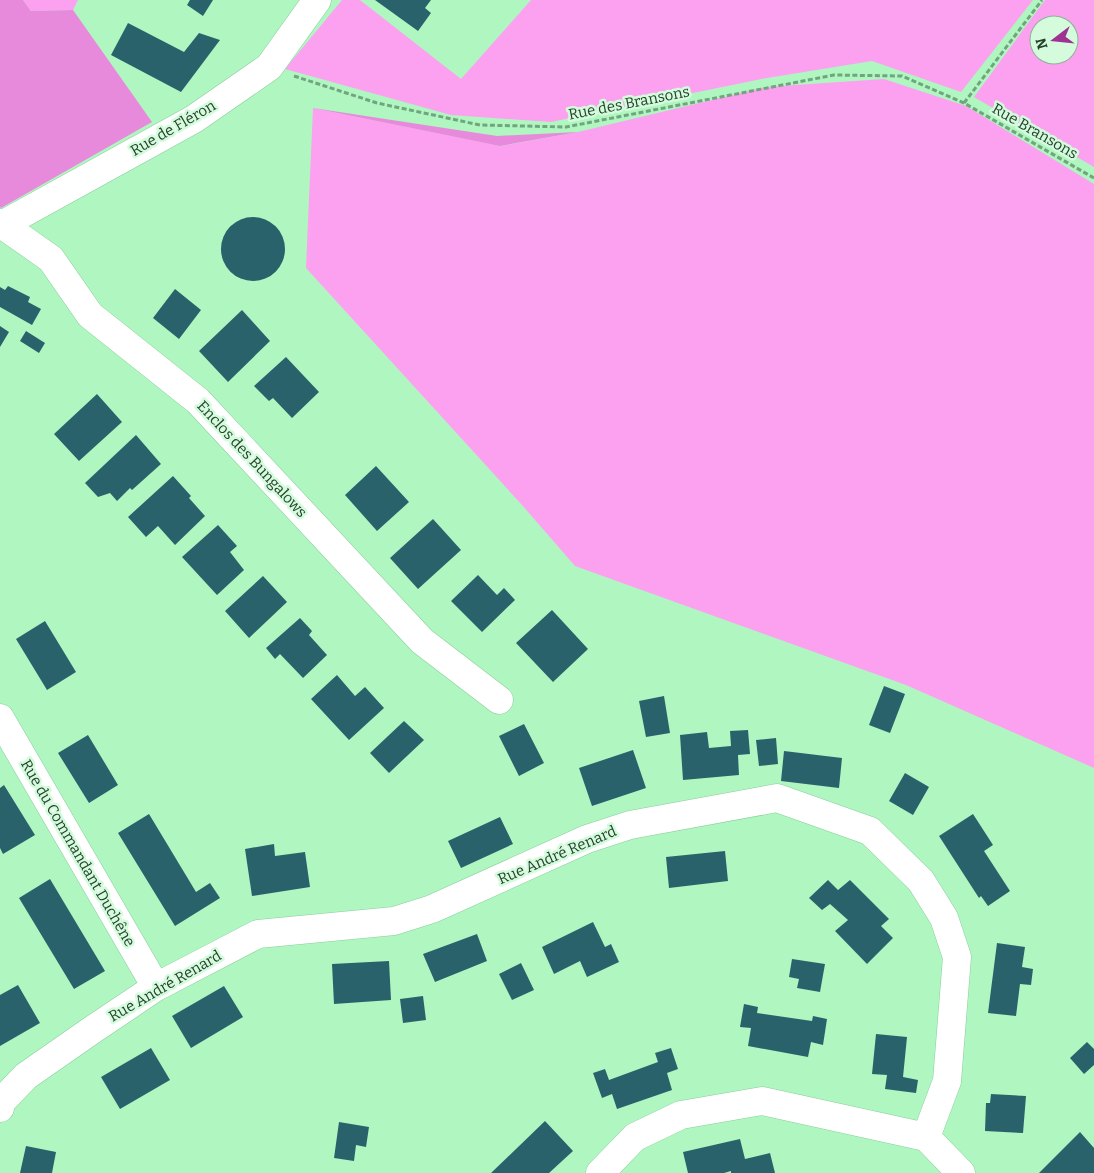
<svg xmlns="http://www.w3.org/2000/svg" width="1094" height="1173" viewBox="0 0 1094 1173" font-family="Bitter,serif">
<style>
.green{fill:#fca1f0;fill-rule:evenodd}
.forest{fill:#e78adb}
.building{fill:#2a626c}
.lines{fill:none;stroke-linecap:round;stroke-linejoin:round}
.minor-casing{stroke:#89ce9b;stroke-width:29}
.path{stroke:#71a57e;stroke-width:3;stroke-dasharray:5 2.5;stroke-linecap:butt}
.minor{stroke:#fff;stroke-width:28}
.labels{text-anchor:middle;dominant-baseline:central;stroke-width:5;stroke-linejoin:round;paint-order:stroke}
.street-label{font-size:15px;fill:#25412d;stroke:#d3fbdc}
</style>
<rect width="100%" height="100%" fill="#b0f6c1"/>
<path class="green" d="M 23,0 L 78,0 L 73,10 L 31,11 Z
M 342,0 L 360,0 L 461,79 L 531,0 L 1033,0 L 961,92 L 872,61 L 767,78 L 551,122 L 451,115 L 285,69 Z
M 1045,0 L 1094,0 L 1094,167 L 974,97 ZM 1039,25 L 1069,25 L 1069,55 L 1039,55 Z
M 884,79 L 966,106 L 1094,184 L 1094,768 L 906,685 L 575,566 L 522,505 L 306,268 L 313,108 L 501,146 L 578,132 L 766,87 Z"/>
<path class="forest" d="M 0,0 L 23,0 L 31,11 L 73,10 L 152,122 L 1,208 L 0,207 Z
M 313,108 L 497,136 L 578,132 L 500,146 Z"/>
<path class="building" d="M 190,0 L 213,0 L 203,16 L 187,5 Z
M 375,0 L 431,0 L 425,8 L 431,13 L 418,31 Z
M 128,23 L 184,52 L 199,33 L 220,40 L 181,92 L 111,55 Z
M221 249a32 32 0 1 1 64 0a32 32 0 1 1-64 0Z
M 8,286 L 30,297 L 28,302 L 41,309 L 32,325 L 0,307 L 0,287 L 5,290 Z
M 175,289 L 201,310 L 179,339 L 153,318 Z
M 242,310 L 270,341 L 228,382 L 199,351 Z
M 0,326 L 9,332 L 0,347 Z
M 26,331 L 45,343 L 39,353 L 20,341 Z
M 286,357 L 319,392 L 292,418 L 273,398 L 269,401 L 254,386 Z
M 97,394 L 122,422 L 79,461 L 54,434 Z
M 136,435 L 161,464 L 132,490 L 130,488 L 117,501 L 110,493 L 98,497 L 85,483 Z
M 376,466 L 409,502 L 377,531 L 345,495 Z
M 173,476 L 191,496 L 189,498 L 205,516 L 175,545 L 158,526 L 146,537 L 128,517 Z
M 433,519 L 461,550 L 418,589 L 390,558 Z
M 218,525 L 237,546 L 230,552 L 244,570 L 217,595 L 182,557 Z
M 478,575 L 497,595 L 504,588 L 515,600 L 482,632 L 451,601 Z
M 263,576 L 287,602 L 249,638 L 225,611 Z
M 552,610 L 588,649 L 553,682 L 516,643 Z
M 300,618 L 312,631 L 309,635 L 327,655 L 303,678 L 280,654 L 275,659 L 266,648 Z
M 45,621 L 76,672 L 47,690 L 16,639 Z
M 337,675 L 355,696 L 365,687 L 384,708 L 349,740 L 311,699 Z
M 884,686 L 905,694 L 890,733 L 869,725 Z
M 664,696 L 670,733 L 646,737 L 639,701 Z
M 404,721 L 424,740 L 389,773 L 370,753 Z
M 524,724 L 544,763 L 519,776 L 499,736 Z
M 748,730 L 750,754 L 738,755 L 739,775 L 683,780 L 680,735 L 707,732 L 709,748 L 731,746 L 730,731 Z
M 88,735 L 118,785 L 89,803 L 58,753 Z
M 776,738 L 778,764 L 759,766 L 756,740 Z
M 633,750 L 646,788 L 592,806 L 579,768 Z
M 784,751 L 842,758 L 839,788 L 781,781 Z
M 905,773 L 929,787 L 913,815 L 889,801 Z
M 4,785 L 35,835 L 3,854 L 0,848 L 0,788 Z
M 149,814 L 196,892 L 210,883 L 220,898 L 175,926 L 118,833 Z
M 973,814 L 993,845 L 984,851 L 1010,891 L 988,906 L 981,896 L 979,898 L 939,836 Z
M 500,817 L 513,844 L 461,868 L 448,841 Z
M 274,844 L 275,856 L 305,852 L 310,887 L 252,896 L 245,849 Z
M 725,851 L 728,881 L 669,888 L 666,857 Z
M 50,879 L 105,971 L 74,989 L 19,898 Z
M 828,880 L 838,890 L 850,880 L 889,919 L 881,926 L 893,938 L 867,964 L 835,931 L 848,920 L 830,904 L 822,910 L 809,898 Z
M 593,922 L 605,947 L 611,944 L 619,962 L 587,977 L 580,961 L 554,974 L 542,947 Z
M 477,934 L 487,961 L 435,982 L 423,954 Z
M 997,943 L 1025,947 L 1022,967 L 1033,969 L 1031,985 L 1020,984 L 1016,1016 L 988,1013 Z
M 792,959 L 825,964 L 820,992 L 797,988 L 799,979 L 789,977 Z
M 389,961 L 391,1000 L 334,1004 L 332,964 Z
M 521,963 L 534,990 L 512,1000 L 499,974 Z
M 18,985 L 40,1023 L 0,1046 L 0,995 Z
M 224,986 L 243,1017 L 191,1048 L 172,1016 Z
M 423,996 L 426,1020 L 403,1023 L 400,999 Z
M 744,1004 L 758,1007 L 757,1013 L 812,1021 L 813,1016 L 827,1019 L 823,1045 L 811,1042 L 808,1057 L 748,1046 L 751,1028 L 740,1027 Z
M 876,1034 L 907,1037 L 903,1077 L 918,1080 L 916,1093 L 885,1089 L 887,1075 L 872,1074 Z
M 1087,1042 L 1094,1049 L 1094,1065 L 1084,1074 L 1070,1058 Z
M 151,1048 L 170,1080 L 120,1109 L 101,1077 Z
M 671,1048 L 678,1069 L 667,1073 L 672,1090 L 617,1109 L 612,1094 L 602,1098 L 593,1073 L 605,1069 L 609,1080 L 658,1062 L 655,1053 Z
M 991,1094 L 1026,1096 L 1023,1133 L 985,1131 L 986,1103 L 990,1103 Z
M 545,1121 L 573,1151 L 549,1173 L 491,1173 Z
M 339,1122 L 369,1127 L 366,1147 L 356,1145 L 354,1161 L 334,1158 Z
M 1080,1132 L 1094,1148 L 1094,1173 L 1039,1173 Z
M 740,1139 L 745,1159 L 770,1153 L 775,1173 L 731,1173 L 731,1171 L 724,1173 L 688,1173 L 683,1152 Z
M 26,1146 L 56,1152 L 52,1173 L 20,1173 Z"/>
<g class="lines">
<defs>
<path id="minor" d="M 0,223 L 51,259 L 90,315 L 198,401 L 422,641 L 499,700
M 0,226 L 194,119 L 269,67 L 317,0
M 0,718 L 156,987
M 0,1108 L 1,1102 L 26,1076 L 92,1030 L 156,987 L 258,934 L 394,921 L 432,909 L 587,839 L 630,825 L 777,798 L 870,831 L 921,881 L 944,918 L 957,957 L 947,1081 L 926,1137
M 926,1137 L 961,1173
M 600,1173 L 635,1137 L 681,1115 L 762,1101 L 926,1137"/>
</defs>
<use href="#minor" class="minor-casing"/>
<path class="path" d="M 294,76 L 377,103 L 480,125 L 566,127 L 834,75 L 902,76 L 964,103 L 1094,178
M 964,103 L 1042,0"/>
<use href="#minor" class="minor"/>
</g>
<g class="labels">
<g class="street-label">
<text transform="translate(629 103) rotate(-11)">Rue des Bransons</text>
<text transform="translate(173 128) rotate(-30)">Rue de Fléron</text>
<text transform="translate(1035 131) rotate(30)">Rue Bransons</text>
<text transform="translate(252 459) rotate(47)">Enclos des Bungalows</text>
<text transform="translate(78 853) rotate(60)">Rue du Commandant Duchêne</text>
<text transform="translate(557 855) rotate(-23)">Rue André Renard</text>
<text transform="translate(165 986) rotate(-30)">Rue André Renard</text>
</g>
</g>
<g transform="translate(1054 40) rotate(254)"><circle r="24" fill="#d3fbdc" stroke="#8db196"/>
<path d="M0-4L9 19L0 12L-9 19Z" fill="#9e3394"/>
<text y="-8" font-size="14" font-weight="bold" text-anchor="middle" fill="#25412d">N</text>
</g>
</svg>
